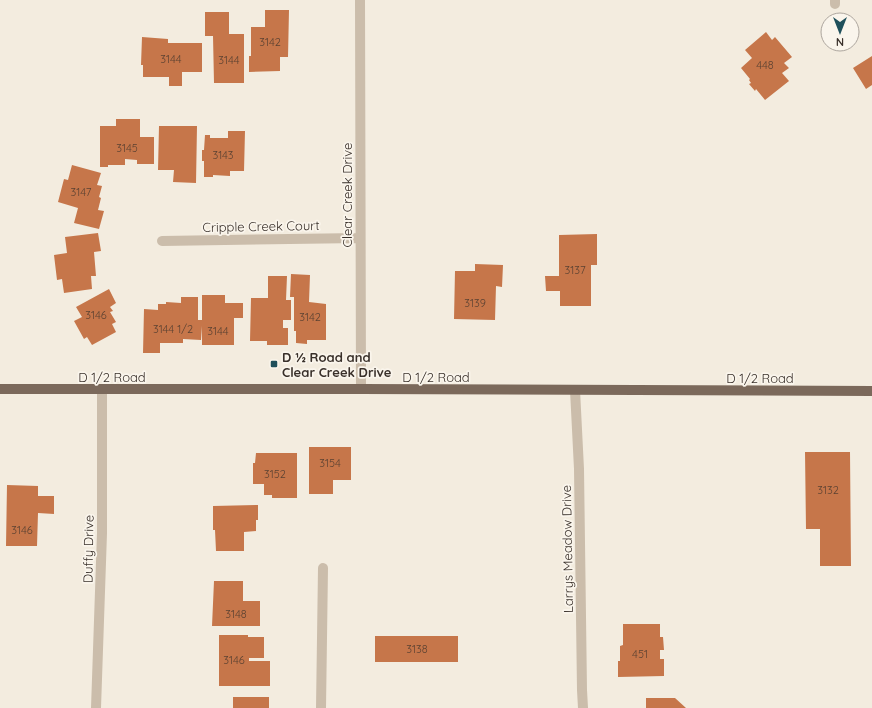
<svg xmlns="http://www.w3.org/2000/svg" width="872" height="708" viewBox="0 0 872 708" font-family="Quicksand,sans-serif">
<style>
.building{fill:#c6764a}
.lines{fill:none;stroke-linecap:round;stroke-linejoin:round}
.minor{stroke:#cbbdab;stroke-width:10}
.major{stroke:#7b695b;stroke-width:10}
.poi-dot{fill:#1f505b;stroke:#faf5ec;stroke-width:1.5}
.labels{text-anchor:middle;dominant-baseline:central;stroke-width:3.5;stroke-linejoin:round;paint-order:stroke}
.number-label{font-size:11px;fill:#5c4232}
.street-label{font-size:13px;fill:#39302a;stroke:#faf5ec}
.poi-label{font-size:13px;font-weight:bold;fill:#39302a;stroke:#faf5ec;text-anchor:start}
</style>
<rect width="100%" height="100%" fill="#f3ecdf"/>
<path class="building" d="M 265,10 L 289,10 L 288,57 L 280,57 L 280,71 L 249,72 L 249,56 L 251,56 L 251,27 L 265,27 Z
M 205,12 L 229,12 L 229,34 L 244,34 L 244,83 L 214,83 L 213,36 L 205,36 Z
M 766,32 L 772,40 L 775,37 L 792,57 L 784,63 L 789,68 L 782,73 L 789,81 L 765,100 L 756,89 L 755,91 L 749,84 L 751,83 L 749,80 L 750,79 L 741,68 L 752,58 L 745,50 Z
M 142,37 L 168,39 L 168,43 L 202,43 L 202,72 L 182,72 L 182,86 L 169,86 L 169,77 L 143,77 L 143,65 L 141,65 Z
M 872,56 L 872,85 L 866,89 L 853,68 Z
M 116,119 L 140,119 L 140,137 L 154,137 L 154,164 L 137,164 L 137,160 L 125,159 L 125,165 L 108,165 L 108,167 L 100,167 L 100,126 L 116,126 Z
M 159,126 L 197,126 L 196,183 L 173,182 L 174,170 L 158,170 Z
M 228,131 L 245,131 L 244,171 L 230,171 L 230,176 L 213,175 L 213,177 L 204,177 L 204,161 L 202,161 L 202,150 L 204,150 L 205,135 L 210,135 L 210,138 L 228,138 Z
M 72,165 L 101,173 L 97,185 L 102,186 L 99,197 L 101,198 L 98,210 L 104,211 L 99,229 L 74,223 L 78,208 L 58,202 L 64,179 L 68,180 Z
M 98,233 L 101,251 L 94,252 L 96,276 L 91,276 L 92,289 L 64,293 L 62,279 L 57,280 L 54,255 L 67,253 L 65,237 Z
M 597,234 L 597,265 L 591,265 L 591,306 L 560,306 L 560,291 L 546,291 L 545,276 L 559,276 L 559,235 Z
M 475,264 L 503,265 L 502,287 L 496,286 L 495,320 L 454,319 L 455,271 L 475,271 Z
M 291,274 L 310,275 L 309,302 L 326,304 L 326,340 L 307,340 L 307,344 L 296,343 L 296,331 L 294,331 L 294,297 L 290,297 Z
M 268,276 L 287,276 L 286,300 L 291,300 L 291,320 L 283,320 L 283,328 L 288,328 L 288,345 L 267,345 L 267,341 L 250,341 L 251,298 L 268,298 Z
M 109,289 L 116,303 L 110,307 L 113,311 L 110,312 L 116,322 L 112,324 L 116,332 L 92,345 L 87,337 L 84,339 L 74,321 L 82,317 L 76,307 Z
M 202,295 L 225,295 L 225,303 L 243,303 L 243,318 L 234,318 L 234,345 L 202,345 L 202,326 L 201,340 L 183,339 L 183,343 L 160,343 L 160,353 L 143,353 L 144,309 L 158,310 L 158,304 L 166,304 L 166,302 L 181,303 L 181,297 L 198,297 L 198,320 L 202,320 Z
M 309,447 L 351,447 L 351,480 L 333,480 L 333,494 L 309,494 Z
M 805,452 L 850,452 L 851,566 L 820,566 L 820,529 L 806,529 Z
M 256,453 L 297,453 L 297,498 L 272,498 L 272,495 L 264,495 L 264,484 L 253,484 L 253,463 L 255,463 Z
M 7,485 L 38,486 L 38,496 L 54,496 L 54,514 L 38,513 L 37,546 L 6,546 Z
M 258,505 L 258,520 L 256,520 L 256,531 L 244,532 L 244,551 L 216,551 L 215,530 L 213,530 L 213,506 Z
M 214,581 L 243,581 L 243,601 L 260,601 L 260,626 L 212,626 Z
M 623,624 L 660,624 L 660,637 L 663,637 L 664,650 L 660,650 L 660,659 L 664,659 L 664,676 L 618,677 L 618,661 L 620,661 L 620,646 L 623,645 Z
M 219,635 L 248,635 L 248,637 L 264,637 L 264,658 L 249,658 L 249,661 L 270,661 L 270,686 L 219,686 Z
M 375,636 L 458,636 L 458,662 L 375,662 Z
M 233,697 L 269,697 L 269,708 L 233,708 Z
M 646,698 L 675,698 L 686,708 L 646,708 Z"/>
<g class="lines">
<path class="minor" d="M 360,0 L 361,389
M 835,0 L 835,4
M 162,241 L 360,238
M 575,390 L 579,469 L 582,690 L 583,708
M 96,708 L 102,533 L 102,390
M 321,708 L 323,568"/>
<path class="major" d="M 0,389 L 361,389 L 872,391"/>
</g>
<rect class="poi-dot" x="270" y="360" width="8" height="8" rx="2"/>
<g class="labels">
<g class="number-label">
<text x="270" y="42">3142</text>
<text x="171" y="59">3144</text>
<text x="229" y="60">3144</text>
<text x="765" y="65">448</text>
<text x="127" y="148">3145</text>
<text x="223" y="155">3143</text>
<text x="81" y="192">3147</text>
<text x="575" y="270">3137</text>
<text x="475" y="303">3139</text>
<text x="96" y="315">3146</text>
<text x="310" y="317">3142</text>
<text x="173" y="329">3144 1/2</text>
<text x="218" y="331">3144</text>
<text x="330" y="463">3154</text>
<text x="275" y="474">3152</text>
<text x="828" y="490">3132</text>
<text x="22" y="530">3146</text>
<text x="236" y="614">3148</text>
<text x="417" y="649">3138</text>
<text x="640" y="654">451</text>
<text x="234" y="660">3146</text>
</g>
<g class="street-label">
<text transform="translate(347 195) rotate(-90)">Clear Creek Drive</text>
<text transform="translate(261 226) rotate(-1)">Cripple Creek Court</text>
<text x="112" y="377">D 1/2 Road</text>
<text x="436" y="377">D 1/2 Road</text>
<text x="760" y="378">D 1/2 Road</text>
<text transform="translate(88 549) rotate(-89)">Duffy Drive</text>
<text transform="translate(567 549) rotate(-91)">Larrys Meadow Drive</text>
</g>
<g class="poi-label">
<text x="282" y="357">D ½ Road and<tspan x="282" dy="15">Clear Creek Drive</tspan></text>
</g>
</g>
<g transform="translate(840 32) rotate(180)"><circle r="19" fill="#faf5ec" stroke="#ada69e"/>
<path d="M0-3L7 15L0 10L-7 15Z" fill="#1f505b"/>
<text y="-6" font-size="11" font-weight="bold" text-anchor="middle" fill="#39302a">N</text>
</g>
</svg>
